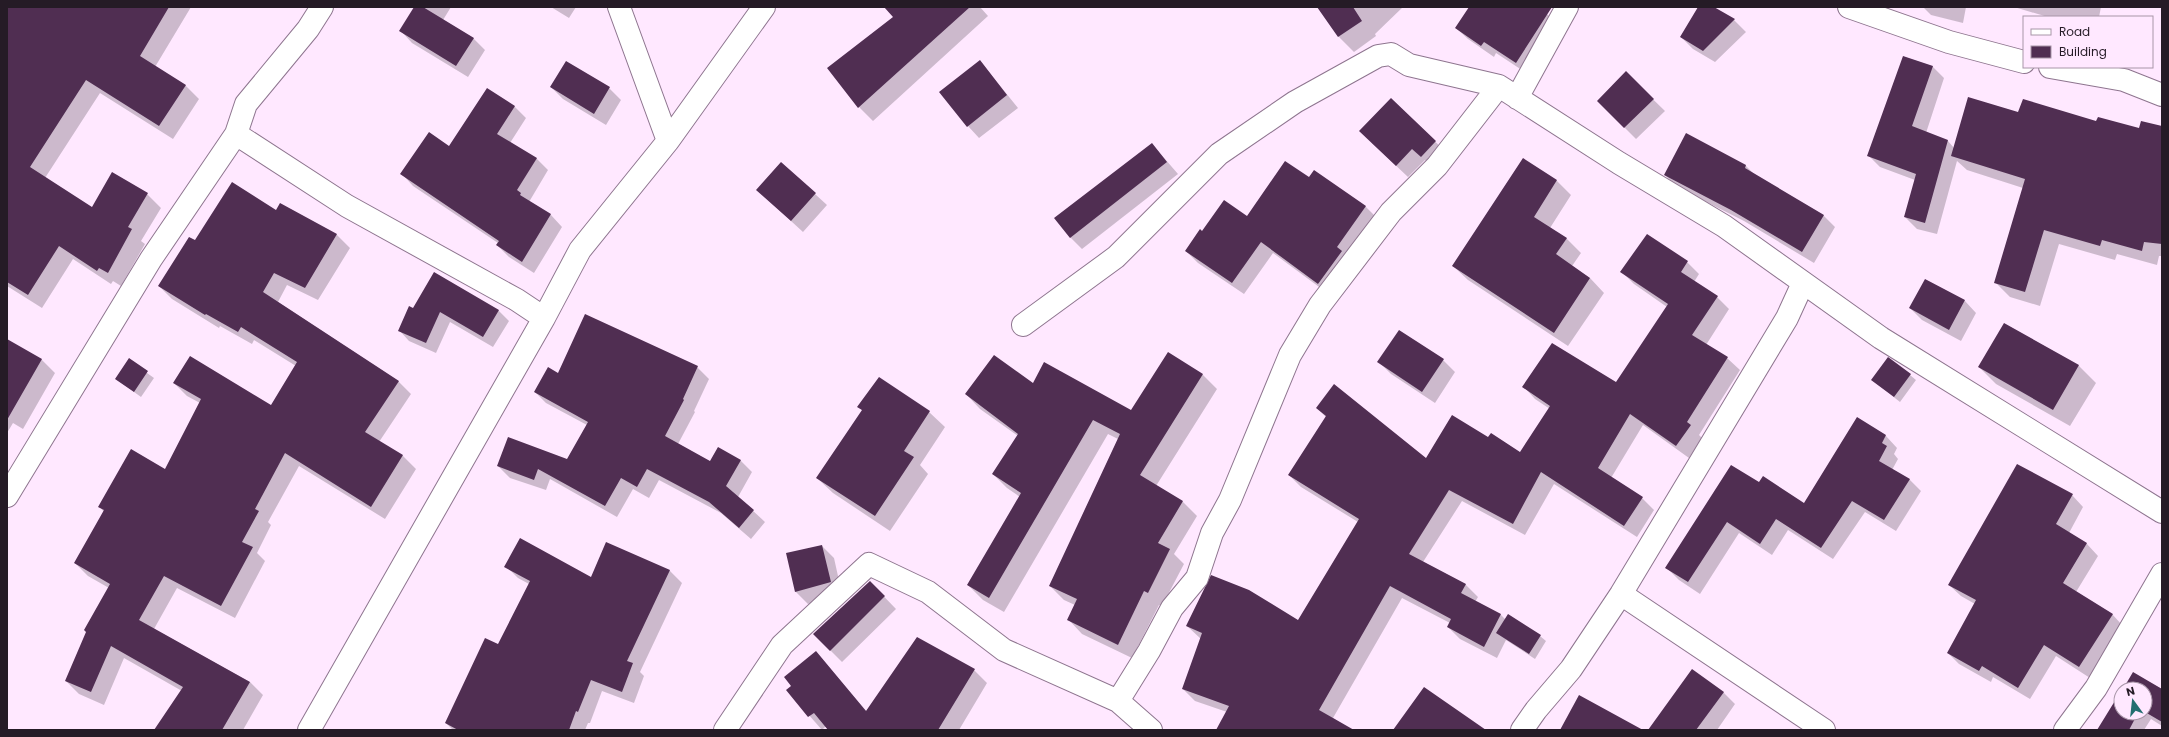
<svg xmlns="http://www.w3.org/2000/svg" width="2169" height="737" viewBox="0 0 2169 737" font-family="Poppins,sans-serif">
<style>
.shadow{fill:#0003}
.building{fill:#502e52}
.lines{fill:none;stroke-linecap:round;stroke-linejoin:round}
.minor-casing{stroke:#8e758f;stroke-width:24}
.minor{stroke:#fff;stroke-width:22}
</style>
<rect width="100%" height="100%" fill="#ffe8ff"/>
<path class="shadow" d="M 30,7 L 191,7 L 155,67 L 185,85 L 199,99 L 173,139 L 100,93 L 45,178 L 92,209 L 112,174 L 147,194 L 161,208 L 141,241 L 145,244 L 121,286 L 113,281 L 111,284 L 73,259 L 42,308 L 7,286 L 7,11 Z
M 415,7 L 451,7 L 443,20 L 473,38 L 485,50 L 468,77 L 412,43 L 401,31 Z
M 551,7 L 576,7 L 569,18 Z
M 885,7 L 980,7 L 988,16 L 873,121 L 859,107 L 829,68 L 894,17 Z
M 1318,7 L 1403,7 L 1375,34 L 1376,36 L 1354,52 L 1339,37 Z
M 1471,7 L 1536,7 L 1547,14 L 1559,26 L 1528,74 L 1496,53 L 1494,57 L 1468,39 L 1456,28 Z
M 1699,7 L 1712,7 L 1734,20 L 1746,32 L 1715,62 L 1693,49 L 1681,37 Z
M 1923,7 L 1966,7 L 1963,23 L 1931,15 Z
M 2014,7 L 2101,7 L 2099,17 L 2048,17 Z
M 980,61 L 1018,108 L 979,138 L 968,126 Z
M 1932,66 L 1944,78 L 1926,133 L 1948,141 L 1954,148 L 2019,113 L 2140,129 L 2162,127 L 2162,256 L 2159,256 L 2157,265 L 2117,254 L 2115,260 L 2059,244 L 2040,306 L 2010,297 L 1995,282 L 2023,188 L 1967,170 L 1957,161 L 1937,234 L 1917,229 L 1905,217 L 1915,180 L 1880,167 L 1868,155 Z
M 1626,73 L 1665,111 L 1636,139 L 1598,101 Z
M 551,87 L 609,88 L 621,100 L 606,125 L 563,99 Z
M 1391,99 L 1447,153 L 1433,168 L 1425,160 L 1408,177 L 1372,143 Z
M 514,106 L 526,118 L 510,143 L 536,158 L 548,170 L 529,202 L 551,215 L 562,227 L 534,273 L 509,257 L 497,245 L 498,243 L 413,186 L 402,174 L 450,147 Z
M 1687,135 L 1746,166 L 1756,176 L 1823,215 L 1835,227 L 1814,263 L 1744,221 L 1677,187 L 1665,175 Z
M 1152,144 L 1178,174 L 1082,249 L 1070,237 Z
M 1523,159 L 1557,181 L 1571,195 L 1550,228 L 1566,238 L 1581,253 L 1572,266 L 1590,278 L 1604,293 L 1568,346 L 1468,280 L 1453,266 Z
M 1314,171 L 1366,207 L 1377,218 L 1330,295 L 1273,253 L 1244,294 L 1198,263 L 1186,251 L 1203,232 L 1247,217 L 1309,179 Z
M 757,190 L 815,194 L 827,205 L 803,232 Z
M 281,204 L 337,235 L 350,248 L 318,300 L 287,285 L 278,302 L 398,381 L 411,394 L 379,442 L 403,456 L 416,469 L 385,519 L 299,466 L 268,522 L 271,525 L 257,553 L 265,561 L 235,618 L 177,588 L 154,629 L 250,682 L 263,695 L 243,730 L 163,730 L 182,691 L 124,658 L 104,705 L 79,694 L 66,681 L 109,588 L 88,576 L 75,563 L 104,512 L 99,506 L 165,470 L 200,403 L 187,396 L 174,383 L 272,406 L 296,366 L 254,340 L 252,344 L 220,326 L 219,328 L 172,299 L 159,286 L 196,242 L 277,211 Z
M 1687,262 L 1699,274 L 1694,282 L 1717,297 L 1729,309 L 1706,345 L 1727,358 L 1740,370 L 1699,435 L 1702,438 L 1689,458 L 1643,425 L 1611,478 L 1642,498 L 1654,510 L 1637,537 L 1554,484 L 1525,535 L 1462,501 L 1423,562 L 1465,584 L 1478,597 L 1475,602 L 1501,615 L 1506,620 L 1540,636 L 1546,641 L 1535,659 L 1506,640 L 1497,658 L 1460,639 L 1448,627 L 1450,623 L 1402,598 L 1333,718 L 1352,730 L 1227,730 L 1227,712 L 1195,701 L 1183,689 L 1201,639 L 1187,626 L 1299,621 L 1358,522 L 1301,487 L 1289,475 L 1326,417 L 1317,408 L 1426,459 L 1488,439 L 1520,453 L 1550,409 L 1535,399 L 1523,386 L 1617,384 L 1667,307 L 1634,284 L 1622,272 Z
M 1926,280 L 1965,301 L 1976,313 L 1961,341 L 1922,320 L 1910,308 Z
M 413,309 L 498,310 L 509,321 L 493,347 L 450,322 L 436,353 L 409,341 L 399,330 Z
M 2005,324 L 2079,366 L 2096,383 L 2070,426 L 1996,384 L 1979,367 Z
M 7,340 L 41,359 L 55,373 L 23,429 L 13,423 L 7,433 Z
M 1168,354 L 1203,375 L 1217,389 L 1156,486 L 1183,502 L 1197,516 L 1174,554 L 1184,564 L 1162,606 L 1159,605 L 1132,658 L 1082,634 L 1068,619 L 1075,605 L 1064,600 L 1050,586 L 1118,439 L 1108,434 L 1004,612 L 983,600 L 968,585 L 1020,497 L 1007,488 L 993,474 L 1018,436 L 980,409 L 966,394 L 1033,385 L 1131,411 Z
M 129,360 L 154,378 L 141,397 L 116,379 Z
M 1443,360 L 1455,372 L 1435,403 L 1391,374 L 1379,362 Z
M 697,367 L 709,379 L 694,411 L 695,412 L 678,444 L 710,462 L 718,448 L 741,461 L 752,472 L 738,497 L 765,522 L 751,539 L 721,513 L 659,480 L 649,498 L 633,489 L 617,517 L 550,479 L 546,490 L 510,478 L 498,466 L 567,460 L 587,425 L 546,403 L 535,392 L 558,374 Z
M 1910,375 L 1916,380 L 1900,402 L 1872,380 Z
M 879,378 L 929,412 L 945,427 L 920,465 L 928,474 L 890,531 L 833,493 L 817,478 L 863,411 L 859,407 Z
M 1858,419 L 1886,436 L 1897,448 L 1894,454 L 1898,459 L 1892,470 L 1909,479 L 1921,491 L 1896,531 L 1865,512 L 1833,559 L 1788,530 L 1772,555 L 1739,533 L 1700,594 L 1679,580 L 1667,568 L 1759,484 L 1804,504 Z
M 2072,495 L 2083,507 L 2069,533 L 2087,544 L 2098,556 L 2076,592 L 2112,614 L 2123,626 L 2090,678 L 2056,656 L 2030,699 L 1993,677 L 1991,682 L 1959,664 L 1948,653 L 1975,604 L 1961,596 L 1949,585 Z
M 607,544 L 670,571 L 682,583 L 640,672 L 644,676 L 634,703 L 602,691 L 590,723 L 588,723 L 585,730 L 453,730 L 446,723 L 499,645 L 529,584 L 518,578 L 506,566 L 591,579 Z
M 822,546 L 834,558 L 842,594 L 808,604 L 796,592 L 787,554 Z
M 870,582 L 896,609 L 842,662 L 814,634 Z
M 816,652 L 867,712 L 974,670 L 987,683 L 959,730 L 829,730 L 826,726 L 822,730 L 787,690 L 793,686 Z
M 1692,670 L 1724,693 L 1735,704 L 1717,730 L 1650,730 Z
M 2134,674 L 2162,689 L 2162,726 L 2151,719 L 2144,730 L 2103,730 L 2121,693 L 2121,713 L 2145,713 L 2145,689 L 2124,689 Z"/>
<path class="building" d="M 7,7 L 169,7 L 140,56 L 186,85 L 159,126 L 86,80 L 30,167 L 92,207 L 112,172 L 148,193 L 128,227 L 132,229 L 108,273 L 99,268 L 97,271 L 59,246 L 28,295 L 7,282 Z
M 414,7 L 423,7 L 474,38 L 456,66 L 399,31 Z
M 884,7 L 970,7 L 858,108 L 827,68 L 893,17 Z
M 1317,7 L 1353,7 L 1362,21 L 1338,37 Z
M 1469,7 L 1552,7 L 1516,63 L 1484,42 L 1481,46 L 1455,28 Z
M 1698,7 L 1714,7 L 1735,19 L 1703,51 L 1680,37 Z
M 1903,56 L 1933,66 L 1912,126 L 1948,140 L 1925,223 L 1904,217 L 1916,174 L 1867,156 Z
M 980,60 L 1007,95 L 967,127 L 939,92 Z
M 566,61 L 610,87 L 594,114 L 550,87 Z
M 1626,71 L 1654,99 L 1624,128 L 1597,101 Z
M 487,88 L 515,106 L 497,134 L 537,158 L 517,190 L 521,193 L 520,195 L 551,214 L 522,262 L 496,245 L 499,241 L 400,174 L 429,132 L 449,146 Z
M 1968,97 L 2018,112 L 2023,99 L 2096,121 L 2098,117 L 2139,128 L 2141,121 L 2162,126 L 2162,244 L 2144,242 L 2142,251 L 2102,240 L 2100,246 L 2044,230 L 2025,292 L 1994,283 L 2025,179 L 1951,156 Z
M 1391,98 L 1436,141 L 1421,157 L 1412,149 L 1396,166 L 1359,131 Z
M 1686,133 L 1746,165 L 1745,168 L 1824,215 L 1802,252 L 1731,210 L 1664,175 Z
M 1152,143 L 1167,162 L 1070,238 L 1054,218 Z
M 1523,158 L 1557,180 L 1534,217 L 1567,238 L 1556,254 L 1590,278 L 1554,333 L 1452,266 Z
M 1285,161 L 1309,177 L 1314,170 L 1366,206 L 1337,247 L 1342,251 L 1318,284 L 1261,242 L 1232,283 L 1185,251 L 1200,229 L 1202,231 L 1224,200 L 1247,216 Z
M 781,162 L 816,193 L 791,221 L 756,190 Z
M 232,182 L 276,210 L 280,203 L 337,234 L 305,288 L 274,273 L 263,292 L 399,381 L 365,432 L 403,455 L 371,507 L 285,453 L 255,509 L 259,511 L 242,542 L 253,547 L 221,606 L 164,576 L 139,620 L 250,682 L 222,730 L 154,730 L 183,687 L 111,646 L 91,692 L 65,681 L 86,632 L 84,630 L 110,584 L 74,563 L 104,510 L 98,507 L 131,449 L 165,469 L 201,399 L 173,383 L 190,356 L 271,405 L 297,362 L 241,327 L 238,332 L 206,314 L 205,315 L 158,286 L 189,237 L 195,240 Z
M 1647,234 L 1688,261 L 1681,272 L 1718,296 L 1692,335 L 1728,357 L 1687,422 L 1691,425 L 1676,446 L 1630,414 L 1598,468 L 1643,497 L 1624,526 L 1541,472 L 1513,524 L 1449,490 L 1409,554 L 1466,584 L 1461,593 L 1501,614 L 1484,647 L 1447,627 L 1451,619 L 1390,586 L 1319,710 L 1354,730 L 1216,730 L 1229,706 L 1182,689 L 1202,633 L 1186,626 L 1211,575 L 1249,590 L 1298,620 L 1359,519 L 1288,475 L 1326,416 L 1316,408 L 1334,384 L 1426,458 L 1452,415 L 1488,437 L 1491,433 L 1520,452 L 1550,406 L 1522,387 L 1552,343 L 1616,382 L 1668,304 L 1620,272 Z
M 434,272 L 499,310 L 483,337 L 440,312 L 426,343 L 398,331 L 409,306 L 413,308 Z
M 1925,279 L 1965,300 L 1949,330 L 1909,308 Z
M 585,314 L 698,366 L 683,399 L 684,400 L 665,436 L 710,461 L 718,447 L 741,460 L 726,486 L 754,510 L 739,528 L 709,502 L 647,469 L 637,487 L 621,478 L 605,506 L 538,469 L 534,480 L 497,466 L 508,437 L 567,459 L 588,422 L 534,392 L 548,367 L 558,373 Z
M 2004,323 L 2079,365 L 2053,410 L 1978,367 Z
M 1399,330 L 1444,359 L 1422,392 L 1377,362 Z
M 7,339 L 42,359 L 7,420 Z
M 1168,352 L 1203,374 L 1140,475 L 1183,501 L 1158,543 L 1170,549 L 1148,593 L 1144,591 L 1118,645 L 1067,620 L 1077,599 L 1049,586 L 1120,434 L 1093,420 L 989,598 L 967,585 L 1021,493 L 992,474 L 1018,434 L 965,394 L 994,355 L 1033,383 L 1044,362 L 1131,410 Z
M 1888,357 L 1911,374 L 1894,397 L 1871,380 Z
M 129,358 L 148,371 L 134,392 L 115,379 Z
M 879,377 L 930,411 L 904,451 L 914,457 L 875,516 L 816,478 L 862,410 L 857,407 Z
M 1857,417 L 1886,435 L 1882,443 L 1887,446 L 1879,461 L 1910,479 L 1884,520 L 1852,501 L 1821,548 L 1776,519 L 1760,544 L 1727,522 L 1688,582 L 1665,568 L 1731,465 L 1759,482 L 1763,476 L 1804,503 Z
M 2017,464 L 2073,494 L 2056,524 L 2087,543 L 2063,583 L 2113,614 L 2079,667 L 2044,645 L 2018,688 L 1982,666 L 1979,671 L 1947,653 L 1976,600 L 1948,585 Z
M 520,538 L 591,577 L 606,542 L 670,570 L 627,661 L 633,663 L 622,692 L 591,680 L 578,712 L 576,711 L 569,730 L 458,730 L 445,723 L 485,638 L 498,644 L 530,581 L 504,567 Z
M 822,545 L 831,582 L 795,592 L 786,553 Z
M 870,581 L 885,596 L 830,651 L 813,634 Z
M 1508,614 L 1541,635 L 1529,654 L 1496,633 Z
M 917,637 L 975,669 L 938,730 L 828,730 L 814,713 L 808,717 L 786,690 L 791,686 L 784,677 L 816,651 L 866,711 Z
M 1692,669 L 1724,692 L 1696,730 L 1648,730 Z
M 2133,672 L 2162,689 L 2162,722 L 2145,712 L 2145,689 L 2123,689 Z
M 1424,687 L 1486,730 L 1393,730 Z
M 2121,691 L 2121,713 L 2138,713 L 2129,730 L 2097,730 Z
M 1579,695 L 1643,730 L 1560,730 Z"/>
<g class="lines">
<defs>
<path id="minor" d="M 619,7 L 668,141
M 1849,7 L 1949,42 L 2024,62
M 2050,67 L 2124,80 L 2162,95
M 1517,98 L 1567,7
M 236,134 L 347,206 L 517,300 L 544,318
M 1023,325 L 1116,257 L 1219,154 L 1295,102 L 1378,56 L 1391,54 L 1409,65 L 1499,86 L 1619,163 L 1724,226 L 1881,338 L 2162,512
M 7,496 L 151,259 L 236,134 L 246,104 L 308,29 L 322,7
M 1621,594 L 1824,730
M 1118,701 L 1149,651 L 1172,608 L 1197,578 L 1212,533 L 1230,500 L 1290,355 L 1320,305 L 1391,212 L 1437,166 L 1499,86
M 309,730 L 544,318 L 580,250 L 668,141 L 764,7
M 725,730 L 782,645 L 869,564 L 928,592 L 1004,650 L 1118,701 L 1151,730
M 1522,730 L 1536,710 L 1571,669 L 1621,594 L 1787,318 L 1803,283
M 2065,730 L 2096,688 L 2162,574"/>
</defs>
<use href="#minor" class="minor-casing"/>
<use href="#minor" class="minor"/>
</g>
<rect width="2169" height="737" fill="none" stroke="#251b26" stroke-width="16"/>
<rect x="2023" y="16" width="130" height="52" fill="#ffe8ff" stroke="#a896a8"/>
<rect x="2031" y="29" width="20" height="6" fill="#ffffff" stroke="#a896a8"/>
<text x="2059" y="36" font-size="12" fill="#251b26">Road</text>
<rect x="2031" y="46" width="20" height="12" fill="#502e52" stroke="#a896a8"/>
<text x="2059" y="56" font-size="12" fill="#251b26">Building</text>
<g transform="translate(2133 701) rotate(345)"><circle r="19" fill="#ffe8ff" stroke="#a896a8"/>
<path d="M0-3L7 15L0 10L-7 15Z" fill="#236f71"/>
<text y="-6" font-size="11" font-weight="bold" text-anchor="middle" fill="#251b26">N</text>
</g>
</svg>
